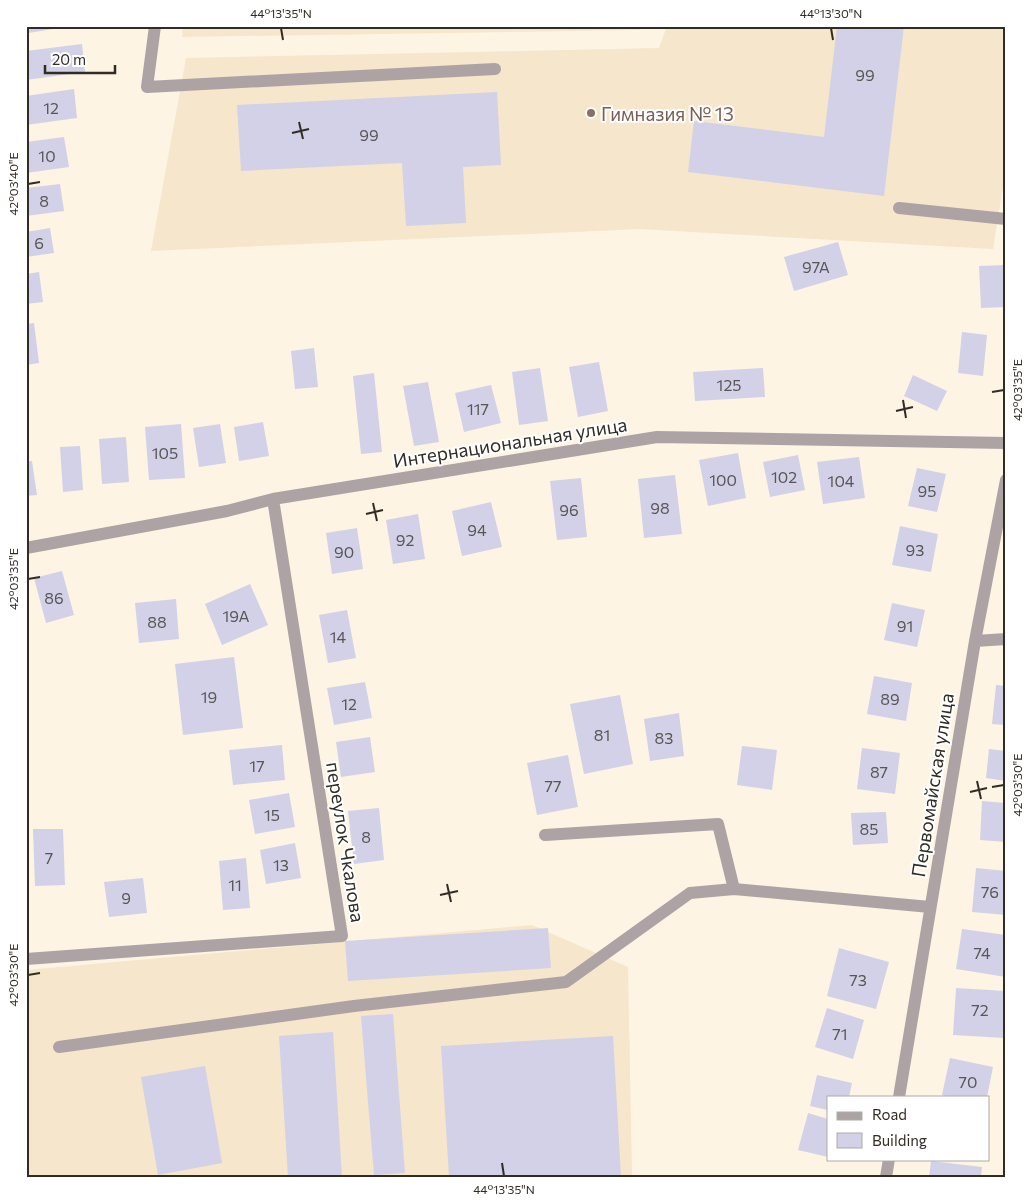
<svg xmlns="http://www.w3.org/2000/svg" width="1032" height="1203" viewBox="0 0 1032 1203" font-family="Commissioner,sans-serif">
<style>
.built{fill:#f6e6cb}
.building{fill:#d2d1e7}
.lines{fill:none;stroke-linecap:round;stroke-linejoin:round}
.minor{stroke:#aea3a4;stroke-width:12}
.ticks{fill:none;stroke:#312d25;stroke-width:2}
.education-dot{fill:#8d6e63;stroke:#fff;stroke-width:2}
.labels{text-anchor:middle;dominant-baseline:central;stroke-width:4;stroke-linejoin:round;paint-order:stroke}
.number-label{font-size:16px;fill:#595656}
.education-label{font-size:19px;fill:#785e54;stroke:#fff;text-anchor:start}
.street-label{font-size:19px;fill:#312d25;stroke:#fff}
.neatline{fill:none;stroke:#312d25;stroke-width:2}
.ticks-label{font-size:12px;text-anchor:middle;fill:#312d25}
</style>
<rect width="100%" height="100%" fill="#fdf4e4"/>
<path class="built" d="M 183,26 L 642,26 L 640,30 L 182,37 Z
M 667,26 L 1006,26 L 1006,168 L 993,249 L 639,229 L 151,251 L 186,58 L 659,48 Z
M 532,925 L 628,967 L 632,1177 L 26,1177 L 26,970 Z"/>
<path class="building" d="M 27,26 L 66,26 L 66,27 L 28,33 Z
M 837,26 L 904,26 L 884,196 L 688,172 L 694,121 L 824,137 Z
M 82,44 L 85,72 L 26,80 L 26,51 Z
M 74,89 L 77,118 L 26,125 L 26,96 Z
M 497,92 L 501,165 L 463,167 L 466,223 L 406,226 L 402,163 L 241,171 L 237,105 Z
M 64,137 L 69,167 L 26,173 L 26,142 Z
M 60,184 L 64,211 L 26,216 L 26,188 Z
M 50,228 L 54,253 L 26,257 L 26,232 Z
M 838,242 L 848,275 L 794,291 L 784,257 Z
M 1006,265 L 1006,307 L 981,308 L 979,266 Z
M 39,272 L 43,302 L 26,304 L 26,274 Z
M 34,323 L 39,363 L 26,365 L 26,324 Z
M 962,332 L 987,335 L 983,376 L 958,373 Z
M 314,348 L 318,387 L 295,389 L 291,351 Z
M 599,362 L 608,411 L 578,417 L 569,367 Z
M 540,368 L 548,421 L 519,425 L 512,372 Z
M 763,368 L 765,397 L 695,401 L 693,372 Z
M 374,373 L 382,452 L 361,454 L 353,376 Z
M 913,375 L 947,391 L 937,411 L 904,396 Z
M 428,382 L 439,442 L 414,446 L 403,386 Z
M 491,385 L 501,423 L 464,432 L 455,393 Z
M 263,422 L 269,456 L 239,461 L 234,427 Z
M 181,424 L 185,478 L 149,480 L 145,427 Z
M 220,424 L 226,463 L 199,467 L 193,428 Z
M 126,437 L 129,482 L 102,484 L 99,439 Z
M 80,446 L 83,490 L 63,492 L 60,447 Z
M 738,453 L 746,498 L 708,506 L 699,460 Z
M 798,455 L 805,490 L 770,497 L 763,462 Z
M 859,457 L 865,498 L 823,504 L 817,462 Z
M 32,461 L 37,495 L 26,496 L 26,462 Z
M 917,468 L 946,474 L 937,512 L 908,506 Z
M 675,475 L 682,534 L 644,538 L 638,479 Z
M 581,478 L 587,537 L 557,540 L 550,481 Z
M 491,502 L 502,547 L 462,556 L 452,511 Z
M 418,514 L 425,559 L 393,564 L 386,520 Z
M 900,526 L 938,534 L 931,572 L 892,565 Z
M 357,528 L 363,569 L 332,574 L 326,533 Z
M 62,571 L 74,615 L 46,623 L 34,578 Z
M 250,584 L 268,625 L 222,645 L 205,604 Z
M 176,599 L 179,639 L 139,643 L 135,603 Z
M 892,603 L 925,610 L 917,647 L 884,640 Z
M 347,610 L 356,658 L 328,663 L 319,615 Z
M 234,657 L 243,728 L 183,735 L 175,664 Z
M 874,676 L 912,683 L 906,721 L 867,714 Z
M 365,682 L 372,718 L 334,725 L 327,688 Z
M 996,685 L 1006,686 L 1006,725 L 992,724 Z
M 620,695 L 633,764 L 584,774 L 570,704 Z
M 679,713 L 684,756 L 650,761 L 644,719 Z
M 370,737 L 375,772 L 341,777 L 336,742 Z
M 282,745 L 285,780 L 233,785 L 229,750 Z
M 742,746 L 777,750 L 772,790 L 737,785 Z
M 862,748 L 900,753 L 895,794 L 857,789 Z
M 989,749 L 1006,751 L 1006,781 L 986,778 Z
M 568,755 L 578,807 L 537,815 L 527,763 Z
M 289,793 L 295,827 L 255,834 L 249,800 Z
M 982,801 L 1006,803 L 1006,842 L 980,840 Z
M 379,808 L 384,860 L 354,864 L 348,811 Z
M 886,812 L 888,843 L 853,845 L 851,813 Z
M 33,829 L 63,829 L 65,885 L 35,886 Z
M 295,843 L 301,878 L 266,884 L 260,850 Z
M 246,858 L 250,908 L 223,910 L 219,861 Z
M 976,868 L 1006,871 L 1006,915 L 972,912 Z
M 143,878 L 147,913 L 109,917 L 104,882 Z
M 548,928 L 551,968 L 348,981 L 345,941 Z
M 962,929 L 1006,935 L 1006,977 L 956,969 Z
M 839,948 L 889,962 L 876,1009 L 827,996 Z
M 956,988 L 1006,991 L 1005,1038 L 953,1035 Z
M 827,1008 L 864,1020 L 853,1059 L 815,1047 Z
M 393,1014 L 405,1173 L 374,1175 L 361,1016 Z
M 333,1032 L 342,1177 L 288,1177 L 279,1036 Z
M 613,1036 L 621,1177 L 449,1177 L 441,1046 Z
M 950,1058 L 993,1067 L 987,1097 L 949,1097 L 942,1095 Z
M 205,1066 L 222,1163 L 158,1175 L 141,1077 Z
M 817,1075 L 852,1083 L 849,1097 L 828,1097 L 828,1110 L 810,1106 Z
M 808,1113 L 828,1119 L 828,1157 L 798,1150 Z
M 931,1161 L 982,1167 L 981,1177 L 929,1177 Z"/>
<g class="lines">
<path class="minor" d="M 155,26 L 147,87 L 495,69
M 899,208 L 1006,219
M 26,548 L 227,511 L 273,499 L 657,437 L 1006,443
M 975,641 L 1006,639
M 545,835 L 718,824 L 734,889
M 26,959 L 342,936 L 273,499
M 59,1047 L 354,1006 L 566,982 L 690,893 L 734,889 L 930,907
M 899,1097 L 975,641 L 1006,480
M 886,1177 L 889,1159"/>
</g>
<path class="ticks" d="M 281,28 L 283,40M 831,28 L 833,40M 299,122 L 303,139M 292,133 L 309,129M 28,184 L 40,182M 992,392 L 1004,390M 903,400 L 906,418M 896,411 L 913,407M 373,503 L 377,521M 366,514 L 383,510M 28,579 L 40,577M 977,781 L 981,799M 992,787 L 1004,785M 970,792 L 987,788M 447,884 L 451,902M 440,895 L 458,891M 28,975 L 40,973M 502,1163 L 504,1176"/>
<circle class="education-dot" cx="591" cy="113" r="5"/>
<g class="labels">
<g class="number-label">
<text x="865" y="74">99</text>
<text x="51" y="107">12</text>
<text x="369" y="134">99</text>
<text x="47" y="155">10</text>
<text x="44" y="200">8</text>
<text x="39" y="242">6</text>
<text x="816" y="266">97А</text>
<text x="729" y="384">125</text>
<text x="478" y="408">117</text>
<text x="165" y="452">105</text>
<text x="784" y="476">102</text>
<text x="723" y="479">100</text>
<text x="841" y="480">104</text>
<text x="927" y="490">95</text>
<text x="660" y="507">98</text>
<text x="569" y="509">96</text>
<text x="477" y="529">94</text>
<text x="405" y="539">92</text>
<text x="915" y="549">93</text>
<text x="344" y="551">90</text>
<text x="54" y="597">86</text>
<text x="236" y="615">19А</text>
<text x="157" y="621">88</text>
<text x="905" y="625">91</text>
<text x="338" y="636">14</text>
<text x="209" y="696">19</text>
<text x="890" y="698">89</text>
<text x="349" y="703">12</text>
<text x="602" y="734">81</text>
<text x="664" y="737">83</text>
<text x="257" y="765">17</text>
<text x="879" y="771">87</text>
<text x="553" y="785">77</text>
<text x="272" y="814">15</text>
<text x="869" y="828">85</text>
<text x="366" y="836">8</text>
<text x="49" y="857">7</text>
<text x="281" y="864">13</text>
<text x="235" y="884">11</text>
<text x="990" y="891">76</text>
<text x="126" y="897">9</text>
<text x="982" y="952">74</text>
<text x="858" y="979">73</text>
<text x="980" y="1009">72</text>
<text x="840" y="1033">71</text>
<text x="968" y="1081">70</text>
</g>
<g class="education-label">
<text x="601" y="113">Гимназия № 13</text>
</g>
<g class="street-label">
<text transform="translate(510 442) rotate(-9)">Интернациональная улица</text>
<text transform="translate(932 785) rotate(-81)">Первомайская улица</text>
<text transform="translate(346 842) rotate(81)">переулок Чкалова</text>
</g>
</g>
<rect width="1032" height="1203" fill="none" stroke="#ffffff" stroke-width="55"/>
<rect x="827" y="1096" width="162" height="65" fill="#ffffff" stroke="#adaba8"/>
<rect x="837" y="1112" width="25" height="8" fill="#aea3a4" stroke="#adaba8"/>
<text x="872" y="1120" font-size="15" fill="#312d25">Road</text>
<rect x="837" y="1133" width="25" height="15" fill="#d2d1e7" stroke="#adaba8"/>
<text x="872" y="1146" font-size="15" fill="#312d25">Building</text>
<path d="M45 65v8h70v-8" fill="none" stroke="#312d25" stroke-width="2.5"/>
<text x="52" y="65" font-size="15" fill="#312d25" stroke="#ffffff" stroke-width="4" paint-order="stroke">20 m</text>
<rect x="28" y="28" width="976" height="1148" class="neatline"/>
<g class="ticks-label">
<text x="281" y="18">44°13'35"N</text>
<text x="831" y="18">44°13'30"N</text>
<text transform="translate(14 184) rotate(-90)" y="4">42°03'40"E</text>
<text transform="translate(1018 390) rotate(-90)" y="4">42°03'35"E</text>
<text transform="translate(14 579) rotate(-90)" y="4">42°03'35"E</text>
<text transform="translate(1018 785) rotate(-90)" y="4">42°03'30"E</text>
<text transform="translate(14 975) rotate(-90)" y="4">42°03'30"E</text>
<text x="504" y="1194">44°13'35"N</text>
</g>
</svg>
